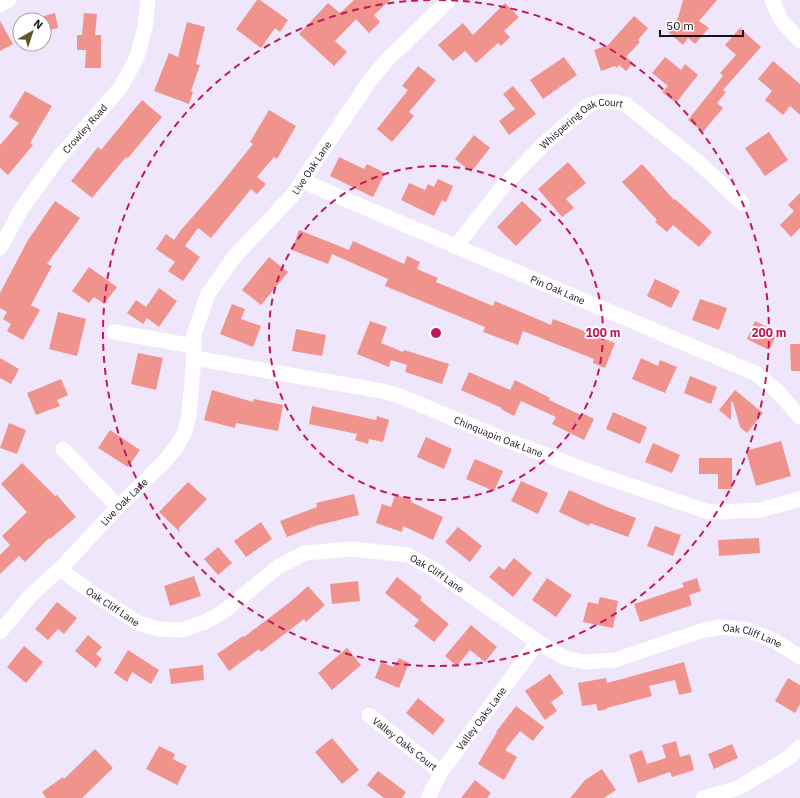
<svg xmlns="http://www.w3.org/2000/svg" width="800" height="798" viewBox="0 0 800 798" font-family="'IBM Plex Sans',sans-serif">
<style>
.building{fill:#f0938c}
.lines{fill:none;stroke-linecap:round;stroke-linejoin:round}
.minor{stroke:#fff;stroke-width:15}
.ring{fill:none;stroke:#c2185b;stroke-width:2;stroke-dasharray:7 5}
.labels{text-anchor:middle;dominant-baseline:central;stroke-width:4;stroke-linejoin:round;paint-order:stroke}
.street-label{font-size:10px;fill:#17131b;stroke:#fff}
.centre{fill:#c2185b;stroke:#fff;stroke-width:2}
.ring-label{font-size:12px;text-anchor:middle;font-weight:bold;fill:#c2185b;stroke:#fff;stroke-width:4;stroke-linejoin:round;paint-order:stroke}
</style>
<rect width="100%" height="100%" fill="#efe6fc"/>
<path class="building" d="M 257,0 L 260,0 L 288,20 L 280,32 L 275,28 L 261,48 L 236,29 Z
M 354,0 L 390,0 L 374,15 L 380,22 L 369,33 L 356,19 L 335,41 L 347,52 L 334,66 L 299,34 L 328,3 L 340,13 Z
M 683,0 L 717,0 L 699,21 L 709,28 L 695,44 L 688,38 L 683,45 L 667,31 L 678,18 Z
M 505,3 L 519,17 L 504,31 L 510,37 L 501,46 L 498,43 L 476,63 L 465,51 L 453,61 L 438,45 L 463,23 L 473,35 Z
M 55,13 L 58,28 L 44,31 L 44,16 Z
M 84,13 L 97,14 L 95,35 L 101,35 L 101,68 L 85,68 L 86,50 L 77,50 L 77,35 L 82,35 Z
M 634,16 L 648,28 L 638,40 L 640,42 L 626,57 L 633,63 L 626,71 L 619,65 L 617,68 L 615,66 L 601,71 L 594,50 L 608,45 Z
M 0,21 L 13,44 L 0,51 Z
M 187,22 L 205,27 L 196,64 L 200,65 L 191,91 L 193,92 L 189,104 L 154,91 L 169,53 L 178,57 Z
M 740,28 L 761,47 L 723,90 L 726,92 L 717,103 L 723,108 L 703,132 L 688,120 L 723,76 L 720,73 L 736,55 L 725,45 Z
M 564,57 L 577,75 L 543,99 L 530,80 Z
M 665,57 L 681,70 L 685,64 L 698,75 L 676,103 L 662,92 L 668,86 L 652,73 Z
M 773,61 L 800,84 L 800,115 L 790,106 L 783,115 L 765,100 L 772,91 L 758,79 Z
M 418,66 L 436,80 L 409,112 L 414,116 L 392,142 L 377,129 L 408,90 L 402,86 Z
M 513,86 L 536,114 L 509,135 L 499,121 L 515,109 L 503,94 Z
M 25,91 L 52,106 L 30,143 L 33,145 L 8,175 L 0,168 L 0,145 L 19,123 L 9,117 Z
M 142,100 L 162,117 L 128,158 L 126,157 L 92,198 L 71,181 L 98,147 L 101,150 Z
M 269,110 L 296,126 L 277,159 L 274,157 L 257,177 L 266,184 L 257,194 L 251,189 L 211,238 L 198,228 L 185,246 L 200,257 L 183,281 L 168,271 L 175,262 L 156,249 L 166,234 L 174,240 L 181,230 L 216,190 L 253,144 L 250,142 Z
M 769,132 L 788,160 L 765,176 L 745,148 Z
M 474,135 L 490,148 L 471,172 L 455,159 Z
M 339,157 L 364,169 L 367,164 L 385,173 L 373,197 L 330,176 Z
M 568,162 L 586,183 L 566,199 L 574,208 L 562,217 L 538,189 Z
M 642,164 L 674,200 L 675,199 L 712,232 L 699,247 L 673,225 L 667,232 L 655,222 L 657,220 L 622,182 Z
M 438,179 L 453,186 L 446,202 L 442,200 L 434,216 L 401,200 L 409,183 L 425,190 L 428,184 L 434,187 Z
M 800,193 L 800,228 L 791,237 L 780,225 L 794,211 L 788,205 Z
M 55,201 L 80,218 L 47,264 L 52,266 L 31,305 L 40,310 L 23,340 L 7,331 L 11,324 L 3,319 L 7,312 L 0,308 L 0,293 L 28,240 Z
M 522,201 L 542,220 L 516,246 L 497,227 Z
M 299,230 L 349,250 L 353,241 L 404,264 L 407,256 L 420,262 L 417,269 L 438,278 L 436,282 L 493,306 L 495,301 L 551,325 L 553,319 L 615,343 L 605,368 L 593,363 L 594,359 L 523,331 L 518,345 L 483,332 L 485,327 L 385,286 L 388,279 L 332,254 L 328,264 L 292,250 Z
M 269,257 L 288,272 L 261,305 L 242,290 Z
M 89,267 L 117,287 L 104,304 L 94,297 L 89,303 L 72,291 Z
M 655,279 L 680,291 L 671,308 L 647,296 Z
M 159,288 L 177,301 L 159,327 L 147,318 L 143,324 L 127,313 L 136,300 L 146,307 Z
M 700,299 L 727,308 L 719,330 L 692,320 Z
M 232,304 L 245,309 L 241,319 L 261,326 L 253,347 L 220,334 Z
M 58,312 L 86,319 L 77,356 L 49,349 Z
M 370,321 L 387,327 L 381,343 L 403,352 L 404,350 L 449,364 L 442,384 L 405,372 L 407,365 L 391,360 L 389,367 L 357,354 Z
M 755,321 L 778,332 L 769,350 L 747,339 Z
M 296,329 L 326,335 L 322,356 L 292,351 Z
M 790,344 L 800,344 L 800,371 L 791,371 Z
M 138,353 L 163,358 L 156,390 L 131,384 Z
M 0,358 L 19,369 L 11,384 L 0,378 Z
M 641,358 L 658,366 L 660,360 L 677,367 L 665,393 L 632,379 Z
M 469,372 L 510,390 L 515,380 L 550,398 L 549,400 L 581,415 L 582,413 L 594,419 L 584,440 L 552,424 L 556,417 L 521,401 L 514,416 L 501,409 L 502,408 L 461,390 Z
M 690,376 L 717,387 L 711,404 L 684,393 Z
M 61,379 L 68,395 L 57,400 L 60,406 L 36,415 L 27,393 Z
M 212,390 L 253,402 L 254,399 L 283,405 L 278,431 L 236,423 L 235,428 L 204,420 Z
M 735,390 L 763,413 L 747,433 L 740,427 L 733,402 L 731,402 L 731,420 L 719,410 Z
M 312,406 L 376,420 L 377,416 L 389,420 L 383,442 L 369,439 L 368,444 L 355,440 L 357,434 L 309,424 Z
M 613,412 L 647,427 L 640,444 L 606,429 Z
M 9,423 L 26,430 L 17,454 L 0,448 Z
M 110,430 L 140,450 L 128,467 L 98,448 Z
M 426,437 L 452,449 L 444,469 L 417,457 Z
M 781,441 L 791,476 L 756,486 L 746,451 Z
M 653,443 L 680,455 L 672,473 L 645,462 Z
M 699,458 L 732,458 L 732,489 L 718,489 L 718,474 L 699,474 Z
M 475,459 L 503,471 L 494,491 L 466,479 Z
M 22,463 L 55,496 L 57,495 L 76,517 L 50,539 L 49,538 L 25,562 L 19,556 L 0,574 L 0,555 L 10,545 L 2,536 L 27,512 L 1,484 Z
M 521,481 L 548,493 L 538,514 L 511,501 Z
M 188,482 L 207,499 L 179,528 L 180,532 L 159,512 Z
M 569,490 L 607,507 L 636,518 L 628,537 L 590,523 L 589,526 L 559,512 Z
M 354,494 L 359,515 L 315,526 L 287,537 L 280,521 L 317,507 L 316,503 Z
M 395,495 L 412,500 L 411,502 L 443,517 L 433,540 L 403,526 L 402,532 L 376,523 L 382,504 L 391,507 Z
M 261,522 L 272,539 L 246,557 L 234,541 Z
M 655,526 L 681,535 L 673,556 L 647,546 Z
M 458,527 L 482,546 L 470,562 L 445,542 Z
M 759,538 L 760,553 L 719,556 L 718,540 Z
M 218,547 L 232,563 L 218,575 L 204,559 Z
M 514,558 L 532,573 L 513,597 L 489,577 L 499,566 L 504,570 Z
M 194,576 L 201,596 L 170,606 L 164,586 Z
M 397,577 L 422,597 L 420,600 L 449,624 L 434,642 L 414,626 L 419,620 L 385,593 Z
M 547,578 L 572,595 L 556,617 L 532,600 Z
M 697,578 L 701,591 L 689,595 L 692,605 L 640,622 L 634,604 L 684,587 L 682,583 Z
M 358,581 L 360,601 L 332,604 L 330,584 Z
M 308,586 L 325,605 L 306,622 L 304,619 L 261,652 L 259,649 L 229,671 L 217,654 L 243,636 L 244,637 L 290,602 Z
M 600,597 L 618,601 L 613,628 L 583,622 L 588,602 L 598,604 Z
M 57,602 L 77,618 L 64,634 L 58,629 L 48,640 L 35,629 Z
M 471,625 L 497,647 L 485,662 L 470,650 L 457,666 L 445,656 Z
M 88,635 L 102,647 L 96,654 L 102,659 L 96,668 L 75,651 Z
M 24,646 L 43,662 L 26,683 L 7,667 Z
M 347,648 L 361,665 L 332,690 L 318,673 Z
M 128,650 L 159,670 L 151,684 L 132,672 L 127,682 L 114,673 Z
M 399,658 L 409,663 L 399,688 L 375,678 L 381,662 L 393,667 L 395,664 L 396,664 Z
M 684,662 L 692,692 L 679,695 L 675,680 L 649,686 L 652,696 L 607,708 L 607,709 L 598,711 L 596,704 L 582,706 L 578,683 L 606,678 L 607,683 Z
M 203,665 L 204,680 L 171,684 L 169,669 Z
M 550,674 L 564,693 L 551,702 L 557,711 L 545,720 L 525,691 Z
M 788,678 L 800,685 L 800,704 L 795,713 L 775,701 Z
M 418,698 L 445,720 L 433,735 L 406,713 Z
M 516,706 L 544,727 L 533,741 L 520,731 L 505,750 L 517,757 L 504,780 L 478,764 L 497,732 L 496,732 Z
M 332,738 L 359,770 L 342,784 L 315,752 Z
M 676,741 L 680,757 L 690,754 L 694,770 L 672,777 L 670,772 L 638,783 L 629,755 L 642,750 L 647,764 L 666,758 L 662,745 Z
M 732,744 L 738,758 L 714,769 L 708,754 Z
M 159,746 L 175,754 L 173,759 L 187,766 L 177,785 L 146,769 Z
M 95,749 L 113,768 L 82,798 L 46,798 L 42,792 L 63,777 L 64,779 Z
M 602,769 L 616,790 L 604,798 L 570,798 L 585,780 Z
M 378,771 L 406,792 L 402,798 L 384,798 L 367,785 Z
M 475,780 L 491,793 L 487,798 L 461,798 Z"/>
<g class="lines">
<g class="minor">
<path d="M 772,0 L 781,20 L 800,41"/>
<path d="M 0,5 L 9,0"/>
<path id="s1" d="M 302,181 L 757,374 L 778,392 L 800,417"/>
<path id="s2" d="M 456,246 L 505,184 L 546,142 L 586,107 C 598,100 612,101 625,104 L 697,161 L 742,203"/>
<path id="s3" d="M 0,248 L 22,208 L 56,161 L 121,87 L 137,57 L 145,28 L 148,0"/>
<path d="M 114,332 L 194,346"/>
<path id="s4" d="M 194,358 L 382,391 L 397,395 L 501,438 L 602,476 L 706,511 L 719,512 L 760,510 L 800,499"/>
<path d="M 63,449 L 118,507"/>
<path id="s5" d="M 60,569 L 91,592 L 138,623 L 158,629 L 183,630 L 205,622 L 223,612 L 278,567 L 305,553 L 352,549 L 408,555 L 433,569 L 538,642 L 565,658 L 585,662 L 615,660 L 704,630 L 722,627 L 748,630 L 775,641 L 800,657"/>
<path id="s6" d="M 0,632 L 31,595 L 60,569 L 118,507 L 163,463 L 175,449 L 185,432 L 189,414 L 194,358 L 194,334 L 208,294 L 234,257 L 292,196 L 371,79 L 387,60 L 449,0"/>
<path id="s7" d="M 369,715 L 441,772"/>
<path id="s8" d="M 428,798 L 441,772 L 538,642"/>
<path d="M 703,798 L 738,788 L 790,757 L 800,747"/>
</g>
</g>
<g class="ring">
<circle cx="436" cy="333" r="167"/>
<path d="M439 0A333 333 0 1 1 433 0"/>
</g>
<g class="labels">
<g class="street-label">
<text stroke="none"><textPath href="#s3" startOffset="147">Crowley Road</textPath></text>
<text stroke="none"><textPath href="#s2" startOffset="180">Whispering Oak Court</textPath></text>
<text stroke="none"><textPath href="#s6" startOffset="578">Live Oak Lane</textPath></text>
<text stroke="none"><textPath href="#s1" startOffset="278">Pin Oak Lane</textPath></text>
<text stroke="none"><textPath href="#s4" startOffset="316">Chinquapin Oak Lane</textPath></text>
<text stroke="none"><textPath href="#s6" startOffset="180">Live Oak Lane</textPath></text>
<text stroke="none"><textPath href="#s5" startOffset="424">Oak Cliff Lane</textPath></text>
<text stroke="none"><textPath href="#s5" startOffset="65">Oak Cliff Lane</textPath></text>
<text stroke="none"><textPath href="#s5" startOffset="772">Oak Cliff Lane</textPath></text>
<text stroke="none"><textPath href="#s8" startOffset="96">Valley Oaks Lane</textPath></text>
<text stroke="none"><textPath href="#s7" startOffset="46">Valley Oaks Court</textPath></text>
</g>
</g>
<circle cx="436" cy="333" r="6" class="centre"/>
<g class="ring-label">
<text x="603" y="337">100 m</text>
<text x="769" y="337">200 m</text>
</g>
<g transform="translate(32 32) rotate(39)"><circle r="19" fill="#ffffff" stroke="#a2a1a4"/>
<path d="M0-3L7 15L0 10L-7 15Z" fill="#5e5723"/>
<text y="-6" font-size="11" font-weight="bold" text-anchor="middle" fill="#17131b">N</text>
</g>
<path d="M660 30v6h83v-6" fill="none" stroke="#17131b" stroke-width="2"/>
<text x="666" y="30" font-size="12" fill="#17131b" stroke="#ffffff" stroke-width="3" paint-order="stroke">50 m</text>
</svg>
